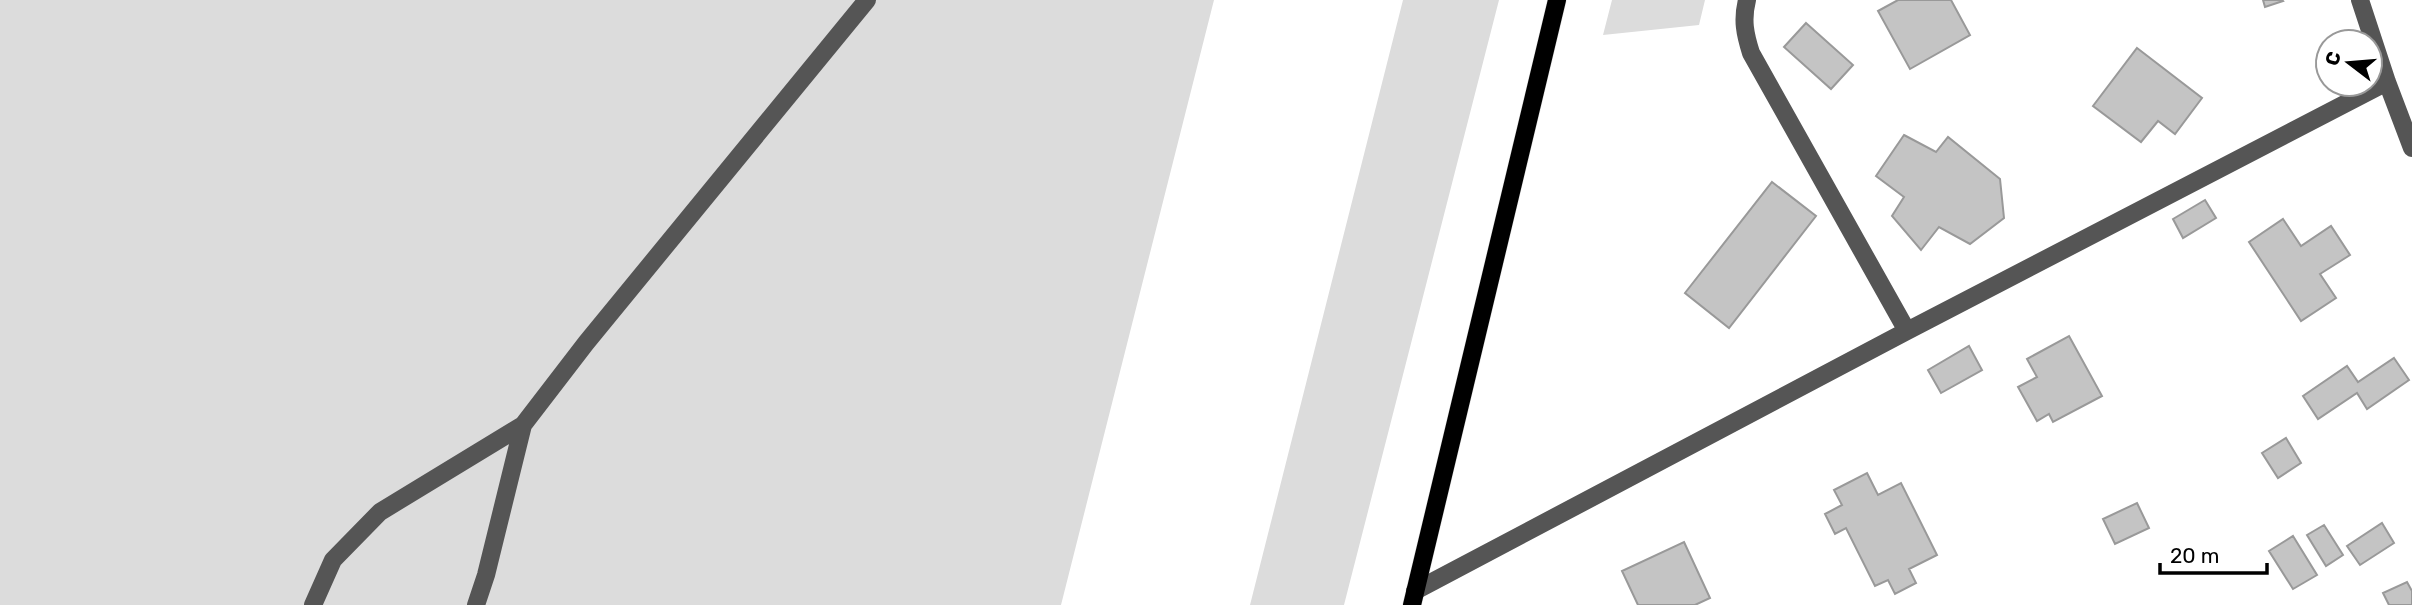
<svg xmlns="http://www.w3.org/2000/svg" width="2412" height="605" viewBox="0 0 2412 605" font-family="Rubik,sans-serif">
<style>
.green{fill:#dcdcdc}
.building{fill:#c4c4c4;stroke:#999;stroke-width:2}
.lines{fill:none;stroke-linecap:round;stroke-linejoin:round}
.major-casing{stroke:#dbdbdb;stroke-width:19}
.minor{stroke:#555;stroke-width:18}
.major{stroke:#000;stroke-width:18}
</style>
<rect width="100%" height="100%" fill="#fff"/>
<path class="green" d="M 0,0 L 1214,0 L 1061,605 L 0,605 Z
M 1403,0 L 1499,0 L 1344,605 L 1250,605 Z
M 1612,0 L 1705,0 L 1699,25 L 1603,35 Z"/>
<path class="building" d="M 1898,0 L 1951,0 L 1970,35 L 1910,69 L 1878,11 Z
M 2263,0 L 2282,0 L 2283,1 L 2265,7 Z
M 1806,23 L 1853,65 L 1831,89 L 1784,47 Z
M 2137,48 L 2202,98 L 2175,134 L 2158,121 L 2141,142 L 2093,106 Z
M 1904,135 L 1936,152 L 1948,137 L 2000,179 L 2004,218 L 1970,244 L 1939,227 L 1921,250 L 1892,216 L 1904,197 L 1876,176 Z
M 1772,182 L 1816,216 L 1729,328 L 1685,293 Z
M 2205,200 L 2216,218 L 2183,238 L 2173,219 Z
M 2283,219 L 2301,246 L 2331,226 L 2350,255 L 2320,274 L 2336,298 L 2301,321 L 2249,242 Z
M 2069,336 L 2102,396 L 2053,422 L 2049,414 L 2037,421 L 2018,387 L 2037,377 L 2027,359 Z
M 1969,346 L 1982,370 L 1941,393 L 1928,370 Z
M 2394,358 L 2409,380 L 2367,409 L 2357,393 L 2318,419 L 2303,396 L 2347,366 L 2358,382 Z
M 2286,438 L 2301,463 L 2278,478 L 2262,453 Z
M 1867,473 L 1878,495 L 1901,483 L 1937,555 L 1909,569 L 1916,583 L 1895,594 L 1888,580 L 1875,586 L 1846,528 L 1835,534 L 1825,514 L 1842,505 L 1834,490 Z
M 2137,503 L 2149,528 L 2115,544 L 2103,519 Z
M 2382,523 L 2394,543 L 2360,565 L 2347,546 Z
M 2324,525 L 2343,555 L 2326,566 L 2307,535 Z
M 2293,536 L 2317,575 L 2293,589 L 2269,551 Z
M 1684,542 L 1710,598 L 1695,605 L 1638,605 L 1622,571 Z
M 2407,582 L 2412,591 L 2412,605 L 2389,605 L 2383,593 Z"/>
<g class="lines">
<defs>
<path id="major" d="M 1412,605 L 1557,0"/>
</defs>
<use href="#major" class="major-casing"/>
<path class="minor" d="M 1747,0 C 1742,20 1745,34 1751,53 L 1907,331
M 2360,0 L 2387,82 L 2412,148
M 1415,591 L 1907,331 L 2387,82
M 313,605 L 333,560 L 380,512 L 523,425 L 586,343 L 867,0
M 476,605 L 486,575 L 523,425"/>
<use href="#major" class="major"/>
</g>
<g transform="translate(2349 63) rotate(286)"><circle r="33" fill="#ffffff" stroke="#999999" stroke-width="2"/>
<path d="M0-5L12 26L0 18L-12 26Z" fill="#000000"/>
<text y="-10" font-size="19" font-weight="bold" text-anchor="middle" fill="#000000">С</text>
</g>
<path d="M2160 563v10h107v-10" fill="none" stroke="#000000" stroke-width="3.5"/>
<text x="2170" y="563" font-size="21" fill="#000000" stroke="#ffffff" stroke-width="5" paint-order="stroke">20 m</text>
</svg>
